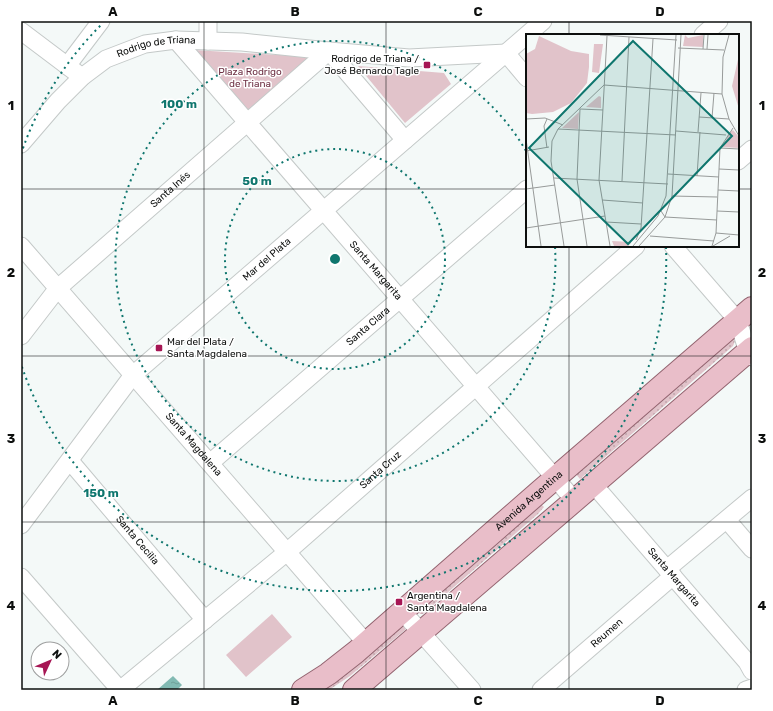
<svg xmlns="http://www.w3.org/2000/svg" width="773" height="711" viewBox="0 0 773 711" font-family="Rubik,sans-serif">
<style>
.grass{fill:url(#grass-dots)}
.park{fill:#e1c3ca}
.water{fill:url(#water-ripples)}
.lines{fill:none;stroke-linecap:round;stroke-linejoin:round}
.minor-casing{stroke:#c4c9c8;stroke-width:19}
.major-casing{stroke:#936470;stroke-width:24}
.minor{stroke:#fff;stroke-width:17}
.major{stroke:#e9bec9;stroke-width:22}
.grid{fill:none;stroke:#0d0f0e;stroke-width:1;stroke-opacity:0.55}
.ring{fill:none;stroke:#0f766e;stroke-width:2;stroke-dasharray:2 4}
.poi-dot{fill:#a61654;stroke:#fff;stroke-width:1.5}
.labels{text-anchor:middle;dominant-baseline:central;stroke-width:3;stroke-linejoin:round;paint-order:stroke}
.street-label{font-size:10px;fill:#0d0f0e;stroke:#fff}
.poi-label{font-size:10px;fill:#0d0f0e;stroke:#fff;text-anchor:start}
.park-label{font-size:10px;fill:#6e3144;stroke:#fff}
.inset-road{fill:none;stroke:#989b9a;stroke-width:1}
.view{fill:#0f766e;fill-opacity:0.15;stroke:#0f766e;stroke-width:2}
.inset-edge{fill:none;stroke:#0d0f0e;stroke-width:2}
.centre{fill:#0f766e;stroke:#fff;stroke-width:2}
.ring-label{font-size:12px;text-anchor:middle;font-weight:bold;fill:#0f766e;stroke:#fff;stroke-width:3;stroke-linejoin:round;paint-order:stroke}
.neatline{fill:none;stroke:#0d0f0e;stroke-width:1.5}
.grid-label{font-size:13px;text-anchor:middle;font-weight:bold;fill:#0d0f0e}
</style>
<defs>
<pattern id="grass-dots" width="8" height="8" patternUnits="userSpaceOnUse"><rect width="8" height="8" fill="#e1c3ca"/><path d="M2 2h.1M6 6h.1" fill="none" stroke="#c0a6ac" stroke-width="1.8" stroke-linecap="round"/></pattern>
<pattern id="water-ripples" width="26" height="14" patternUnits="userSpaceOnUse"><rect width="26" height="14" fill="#82bab3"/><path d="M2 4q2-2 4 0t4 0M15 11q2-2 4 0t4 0" fill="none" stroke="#6f9f99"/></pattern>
</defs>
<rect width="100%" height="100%" fill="#f4f9f8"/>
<path class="grass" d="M 733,338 L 735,341 L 733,346 L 580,479 L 574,472 Z
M 539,502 L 544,507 L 538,514 L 423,614 L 420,614 L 418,611 Z
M 401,622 L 406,627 L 405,630 L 350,676 L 329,690 L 314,690 Z"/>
<path class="park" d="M 194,50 L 313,57 L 247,111 Z
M 358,66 L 444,73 L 451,84 L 405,123 Z
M 272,614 L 292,637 L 246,677 L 226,655 Z"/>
<path class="water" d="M 173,676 L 182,685 L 177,690 L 157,690 Z"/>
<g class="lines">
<defs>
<g id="minor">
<path d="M 208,21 L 208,41"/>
<path d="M 21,31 L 82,77"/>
<path d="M 703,35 L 719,21"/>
<path id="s1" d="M 176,40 L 575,501"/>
<path d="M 506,53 L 527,78"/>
<path d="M 67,66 L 101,21"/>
<path id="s2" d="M 21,144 L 58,101 L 82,77 L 106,59 L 145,44 L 176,40 L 242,42 L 329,51 L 409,58 L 506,53"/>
<path d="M 738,161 L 752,149"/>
<path id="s3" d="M 21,246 L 366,643"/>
<path d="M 673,246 L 738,321 L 748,352 L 752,357"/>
<path id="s4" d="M 21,336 L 58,288 L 329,51 L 405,140"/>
<path id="s5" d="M 70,461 L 205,620"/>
<path id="s6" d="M 210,463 L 527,189"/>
<path id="s7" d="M 594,485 L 747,662 L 752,671"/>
<path d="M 727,520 L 752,549"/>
<path id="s8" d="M 21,525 L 133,375 L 543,21"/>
<path d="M 667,569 L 752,498"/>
<path d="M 21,577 L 120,690"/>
<path d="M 402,611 L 472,690"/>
<path id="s9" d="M 120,690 L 287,552 L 636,246"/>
<path id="s10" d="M 541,690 L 673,576"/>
<path d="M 746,690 L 752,688"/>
</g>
<g id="major">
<path id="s11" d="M 303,690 L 328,674 L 356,652 L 539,492 L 752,308"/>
<path d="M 354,690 L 752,348"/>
</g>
</defs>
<use href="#minor" class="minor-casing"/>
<use href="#major" class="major-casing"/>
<use href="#minor" class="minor"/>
<use href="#major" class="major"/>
</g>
<path class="grid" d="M 204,21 L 204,690M 386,21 L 386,690M 569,21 L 569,35M 21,189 L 527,189M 738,189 L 752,189M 569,246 L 569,690M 21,356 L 752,356M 21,522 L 752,522"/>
<g class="ring">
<circle cx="335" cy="259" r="110"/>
<path d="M555 247A220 220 0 1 1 526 151"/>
<path d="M21 154A331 331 0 0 1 103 23M666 247A331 331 0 0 1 21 364"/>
</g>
<g class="poi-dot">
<rect x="423" y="61" width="8" height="8" rx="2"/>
<rect x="155" y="344" width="8" height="8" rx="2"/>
<rect x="395" y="598" width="8" height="8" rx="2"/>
</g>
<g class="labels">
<g class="street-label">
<text stroke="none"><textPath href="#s2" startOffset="173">Rodrigo de Triana</textPath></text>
<text stroke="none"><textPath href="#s4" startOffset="210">Santa Inés</textPath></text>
<text stroke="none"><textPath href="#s8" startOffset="364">Mar del Plata</textPath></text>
<text stroke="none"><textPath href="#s1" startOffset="305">Santa Margarita</textPath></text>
<text stroke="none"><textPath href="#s6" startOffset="209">Santa Clara</textPath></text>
<text stroke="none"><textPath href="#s3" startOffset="263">Santa Magdalena</textPath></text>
<text stroke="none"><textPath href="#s9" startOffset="341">Santa Cruz</textPath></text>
<text stroke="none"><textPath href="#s11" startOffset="295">Avenida Argentina</textPath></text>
<text stroke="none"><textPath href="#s5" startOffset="104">Santa Cecilia</textPath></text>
<text stroke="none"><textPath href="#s7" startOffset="122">Santa Margarita</textPath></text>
<text stroke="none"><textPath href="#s10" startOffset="87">Reumen</textPath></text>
</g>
<g class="poi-label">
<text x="419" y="59" text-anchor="end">Rodrigo de Triana /<tspan x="419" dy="12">José Bernardo Tagle</tspan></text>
<text x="167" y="342">Mar del Plata /<tspan x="167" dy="12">Santa Magdalena</tspan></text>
<text x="407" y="596">Argentina /<tspan x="407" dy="12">Santa Magdalena</tspan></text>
</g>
<g class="park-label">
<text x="250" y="72">Plaza Rodrigo<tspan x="250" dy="12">de Triana</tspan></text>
</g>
</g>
<g transform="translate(526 34)">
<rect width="213" height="213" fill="#f4f9f8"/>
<path d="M 213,21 L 212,60 L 213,75 L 206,52 ZM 207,96 L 213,103 L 213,114 L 197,113 L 203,99 Z" fill="#e1c3ca"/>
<path d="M 159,1 L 162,4 L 177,1 L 177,13 L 157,12 ZM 13,2 L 45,17 L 63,20 L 63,33 L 61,49 L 45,69 L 27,78 L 6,80 L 0,79 L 0,20 L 9,15 ZM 68,10 L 77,10 L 73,39 L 66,38 ZM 73,62 L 75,63 L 75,74 L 60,73 ZM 53,78 L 52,95 L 36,94 ZM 86,207 L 105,208 L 105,209 L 102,212 L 88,212 Z" fill="#e1c3ca"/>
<path class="inset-road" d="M 74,1 L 151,6M 203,1 L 197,23 L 196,60 L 203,85 L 213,102M 81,2 L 73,146 L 84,212M 152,14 L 198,16M 177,15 L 178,1M 181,15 L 182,1M 78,51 L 196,60M 173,83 L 203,85M 186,84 L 188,59M 0,85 L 19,84 L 37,91M 32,95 L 150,101M 150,97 L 200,101M 172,98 L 175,59M 0,105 L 15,212M 21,114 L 18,92 L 21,85M 194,114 L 213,115M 0,117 L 23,113M 193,135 L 213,136M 142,140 L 193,143M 171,142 L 174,98M 28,144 L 142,150M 96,147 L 103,3M 0,155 L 29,151M 192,156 L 213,157M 146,162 L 191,163M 76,166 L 117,169M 135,177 L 139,183 L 191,186M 191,177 L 213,178M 80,188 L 115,190M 0,194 L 79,182M 190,199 L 213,201M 124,202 L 188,207M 110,206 L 115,194 L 127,5M 38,212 L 25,127 L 26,107 L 32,95 L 78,51M 61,212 L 51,145 L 54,75 L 77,76M 107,212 L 132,182 L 140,162 L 150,1M 113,212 L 139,183 L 146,162 L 155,1M 186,212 L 190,199 L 194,114 L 207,94M 187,212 L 204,202"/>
<path class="view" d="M 107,7 L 206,102 L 102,210 L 3,114 Z"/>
<rect width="213" height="213" class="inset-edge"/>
</g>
<circle cx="335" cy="259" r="6" class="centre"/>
<g class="ring-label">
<text x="179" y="108">100 m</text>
<text x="257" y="185">50 m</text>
<text x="101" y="497">150 m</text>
</g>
<rect width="773" height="711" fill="none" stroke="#ffffff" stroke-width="44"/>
<g transform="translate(50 661) rotate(46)"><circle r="19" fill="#ffffff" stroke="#9e9f9f"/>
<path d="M0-3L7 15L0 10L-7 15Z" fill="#a61654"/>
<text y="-6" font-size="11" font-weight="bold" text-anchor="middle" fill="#0d0f0e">N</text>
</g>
<rect x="22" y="22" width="729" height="667" class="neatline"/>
<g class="grid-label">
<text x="113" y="16">A</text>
<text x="295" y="16">B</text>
<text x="478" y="16">C</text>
<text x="660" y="16">D</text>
<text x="11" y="110">1</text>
<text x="762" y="110">1</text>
<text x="11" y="277">2</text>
<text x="762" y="277">2</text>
<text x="11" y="443">3</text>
<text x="762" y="443">3</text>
<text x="11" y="610">4</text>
<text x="762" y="610">4</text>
<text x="113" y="705">A</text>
<text x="295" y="705">B</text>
<text x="478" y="705">C</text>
<text x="660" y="705">D</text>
</g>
</svg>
